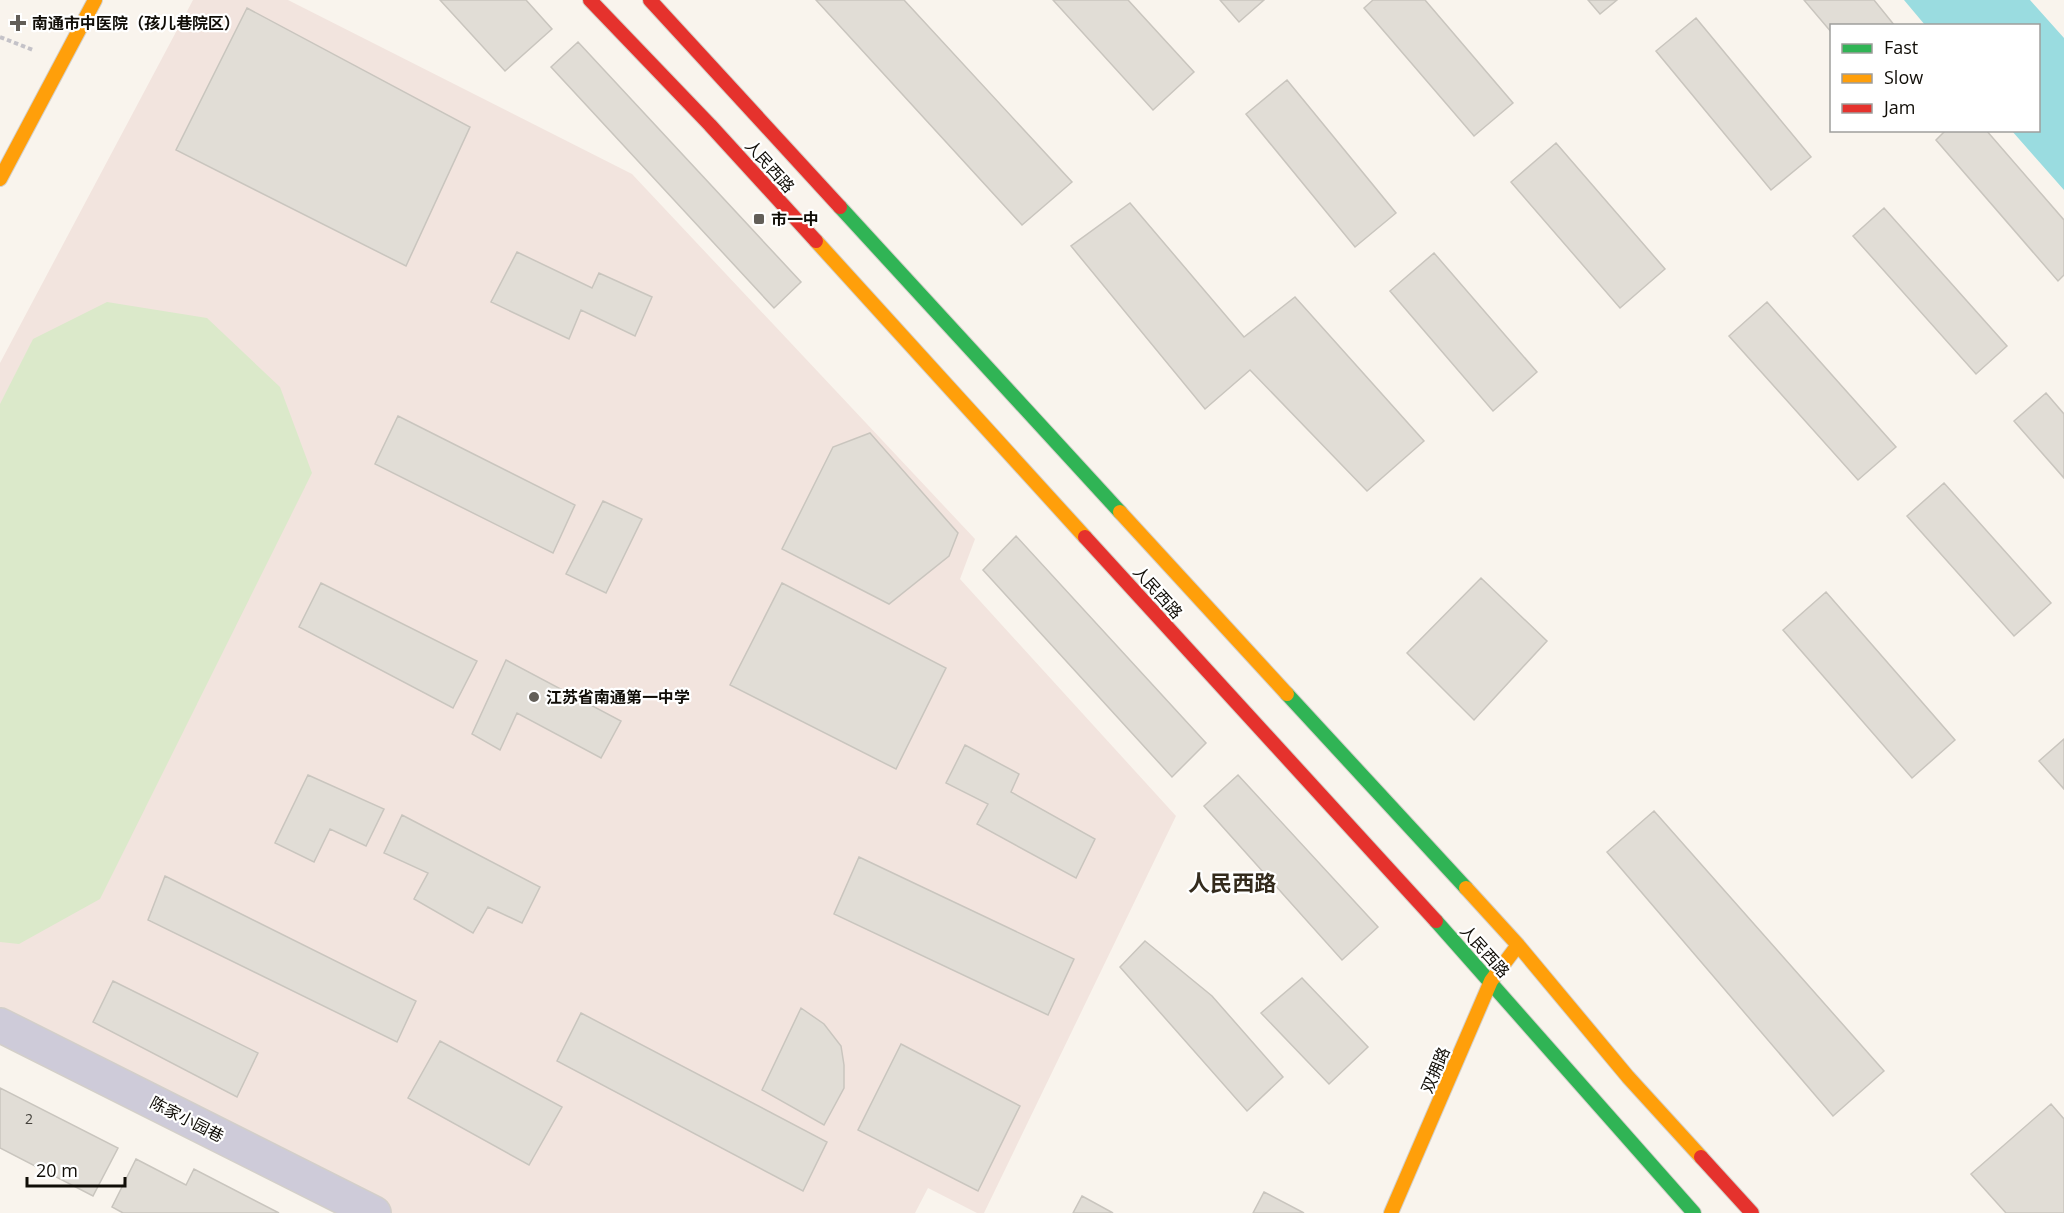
<svg xmlns="http://www.w3.org/2000/svg" width="2064" height="1213" viewBox="0 0 2064 1213" font-family="'Open Sans','Noto Sans SC',sans-serif">
<style>
.education{fill:#f2e4de}
.green{fill:#dbe9ca}
.water{fill:#9adce0}
.building{fill:#e1ddd6;stroke:#c9c5be;stroke-width:1.5}
.lines{fill:none;stroke-linecap:round;stroke-linejoin:round}
.street-casing{stroke:#d3cfc9;stroke-width:36}
.fast-casing{stroke:#d3cfc9;stroke-width:16}
.slow-casing{stroke:#d3cfc9;stroke-width:16}
.jam-casing{stroke:#d3cfc9;stroke-width:16}
.path{stroke:#c4c2c8;stroke-width:4;stroke-dasharray:4.5 3;stroke-linecap:butt}
.street{stroke:#cecbd9;stroke-width:33}
.fast{stroke:#30b455;stroke-width:14}
.slow{stroke:#ff9f0a;stroke-width:14}
.jam{stroke:#e5322d;stroke-width:14}
.poi-dot{fill:#625e58;stroke:#fff;stroke-width:2}
.labels{text-anchor:middle;dominant-baseline:central;stroke-width:4.5;stroke-linejoin:round;paint-order:stroke}
.number-label{font-size:14px;fill:#44413b}
.poi-label{font-size:16px;font-weight:bold;fill:#100d07;stroke:#fff;text-anchor:start}
.street-label{font-size:16px;fill:#100d07;stroke:#fff}
.district-label{font-size:22px;font-weight:bold;fill:#342b1d;stroke:#fff}
</style>
<rect width="100%" height="100%" fill="#f9f4ed"/>
<path class="education" d="M 193,0 L 288,0 L 632,174 L 975,539 L 960,579 L 1176,816 L 984,1213 L 977,1213 L 928,1188 L 915,1213 L 360,1213 L 0,1025 L 0,363 Z"/>
<path class="green" d="M 107,302 L 207,318 L 280,387 L 312,473 L 100,899 L 19,944 L 0,942 L 0,404 L 33,339 Z"/>
<path class="water" d="M 1904,0 L 2030,0 L 2064,38 L 2064,190 L 2012,131 L 2038,130 L 2038,26 L 1925,25 Z"/>
<path class="building" d="M 440,0 L 526,0 L 552,29 L 505,71 Z
M 816,0 L 904,0 L 1072,182 L 1022,225 Z
M 1053,0 L 1128,0 L 1194,72 L 1153,110 Z
M 1220,0 L 1264,0 L 1239,22 Z
M 1373,0 L 1425,0 L 1513,103 L 1474,136 L 1364,8 Z
M 1588,0 L 1617,0 L 1600,14 Z
M 1804,0 L 1874,0 L 1895,26 L 1832,26 L 1832,33 Z
M 247,8 L 470,127 L 406,266 L 176,150 Z
M 1696,18 L 1811,157 L 1771,190 L 1656,51 Z
M 578,42 L 801,282 L 774,308 L 551,67 Z
M 1287,80 L 1396,213 L 1355,247 L 1246,114 Z
M 1946,130 L 1986,130 L 2064,220 L 2064,275 L 2058,281 L 1936,140 Z
M 1556,143 L 1665,269 L 1620,308 L 1511,182 Z
M 1130,203 L 1244,337 L 1295,297 L 1424,441 L 1367,491 L 1250,370 L 1205,409 L 1071,246 Z
M 1884,208 L 2007,346 L 1976,374 L 1853,236 Z
M 517,252 L 592,288 L 599,273 L 652,297 L 635,336 L 581,310 L 569,339 L 491,302 Z
M 1434,253 L 1537,372 L 1493,411 L 1390,291 Z
M 1767,302 L 1896,447 L 1858,480 L 1729,336 Z
M 2046,393 L 2064,414 L 2064,478 L 2014,421 Z
M 398,416 L 575,505 L 553,553 L 375,464 Z
M 870,433 L 958,533 L 949,556 L 889,604 L 782,549 L 833,447 Z
M 1944,483 L 2051,603 L 2014,636 L 1907,516 Z
M 603,501 L 642,519 L 606,593 L 566,574 Z
M 1016,536 L 1206,743 L 1172,777 L 983,570 Z
M 1481,578 L 1547,641 L 1474,720 L 1407,653 Z
M 321,583 L 477,661 L 453,708 L 299,627 Z
M 782,583 L 946,668 L 896,769 L 730,685 Z
M 1826,592 L 1955,740 L 1912,778 L 1783,630 Z
M 506,660 L 621,721 L 601,758 L 517,713 L 500,750 L 472,734 Z
M 2064,739 L 2064,789 L 2039,761 Z
M 965,745 L 1019,774 L 1011,792 L 1095,839 L 1076,878 L 977,824 L 988,804 L 946,783 Z
M 308,775 L 384,809 L 366,846 L 330,829 L 314,862 L 275,843 Z
M 1238,775 L 1378,927 L 1342,960 L 1204,806 Z
M 1654,811 L 1884,1071 L 1833,1116 L 1607,852 Z
M 402,815 L 540,887 L 522,923 L 488,907 L 473,933 L 414,899 L 428,873 L 384,853 Z
M 859,857 L 1074,959 L 1048,1015 L 834,914 Z
M 165,876 L 416,1001 L 397,1042 L 148,920 Z
M 1145,941 L 1212,996 L 1283,1077 L 1247,1111 L 1120,967 Z
M 1302,978 L 1368,1047 L 1329,1084 L 1261,1013 Z
M 113,981 L 258,1053 L 237,1097 L 93,1022 Z
M 801,1008 L 824,1024 L 841,1046 L 844,1065 L 844,1088 L 824,1125 L 762,1090 Z
M 581,1013 L 827,1142 L 803,1191 L 557,1061 Z
M 440,1041 L 562,1107 L 529,1165 L 408,1098 Z
M 901,1044 L 1020,1106 L 978,1191 L 858,1130 Z
M 0,1088 L 118,1148 L 93,1196 L 0,1148 Z
M 2051,1104 L 2064,1119 L 2064,1213 L 2006,1213 L 1971,1174 Z
M 136,1159 L 186,1185 L 194,1169 L 279,1213 L 123,1213 L 112,1207 Z
M 1264,1192 L 1304,1213 L 1253,1213 Z
M 1082,1196 L 1113,1213 L 1073,1213 Z"/>
<g class="lines">
<defs>
<path id="street" d="M 0,1025 L 374,1213"/>
<path id="fast" d="M 840,207 L 1120,512
M 1287,694 L 1466,888
M 1436,921 L 1694,1213"/>
<path id="slow" d="M 0,179 L 95,0
M 816,241 L 1085,537
M 1120,512 L 1287,694
M 1466,888 L 1518,945 L 1628,1077 L 1701,1157
M 1391,1213 L 1491,981 L 1518,945"/>
<path id="jam" d="M 590,0 L 710,125 L 816,241
M 650,0 L 840,207
M 1085,537 L 1436,921
M 1701,1157 L 1752,1213"/>
</defs>
<use href="#street" class="street-casing"/>
<use href="#fast" class="fast-casing"/>
<use href="#slow" class="slow-casing"/>
<use href="#jam" class="jam-casing"/>
<path class="path" d="M 0,37 L 33,50"/>
<use href="#street" class="street"/>
<use href="#fast" class="fast"/>
<use href="#slow" class="slow"/>
<use href="#jam" class="jam"/>
</g>
<g class="poi-dot">
<path d="M15 14h6v6h6v6h-6v6h-6v-6h-6v-6h6z"/>
<rect x="753" y="213" width="12" height="12" rx="3"/>
<circle cx="534" cy="697" r="6"/>
</g>
<g class="labels">
<g class="number-label">
<text x="29" y="1118">2</text>
</g>
<g class="poi-label">
<text x="32" y="23">南通市中医院（孩儿巷院区）</text>
<text x="771" y="219">市一中</text>
<text x="546" y="697">江苏省南通第一中学</text>
</g>
<g class="street-label">
<text transform="translate(770 166) rotate(48)">人民西路</text>
<text transform="translate(1158 592) rotate(48)">人民西路</text>
<text transform="translate(1485 951) rotate(48)">人民西路</text>
<text transform="translate(1435 1070) rotate(-67)">双拥路</text>
<text transform="translate(187 1119) rotate(27)">陈家小园巷</text>
</g>
<g class="district-label">
<text x="1232" y="882">人民西路</text>
</g>
</g>
<rect x="1830" y="24" width="210" height="108" fill="#ffffff" stroke="#9f9e9c" stroke-width="1.5"/>
<rect x="1842" y="44" width="30" height="9" fill="#30b455" stroke="#9f9e9c" stroke-width="1.5"/>
<text x="1884" y="54" font-size="18" fill="#100d07">Fast</text>
<rect x="1842" y="74" width="30" height="9" fill="#ff9f0a" stroke="#9f9e9c" stroke-width="1.5"/>
<text x="1884" y="84" font-size="18" fill="#100d07">Slow</text>
<rect x="1842" y="104" width="30" height="9" fill="#e5322d" stroke="#9f9e9c" stroke-width="1.5"/>
<text x="1884" y="114" font-size="18" fill="#100d07">Jam</text>
<path d="M27 1177v9h98v-9" fill="none" stroke="#100d07" stroke-width="3"/>
<text x="36" y="1177" font-size="18" fill="#100d07" stroke="#ffffff" stroke-width="4.5" paint-order="stroke">20 m</text>
</svg>
